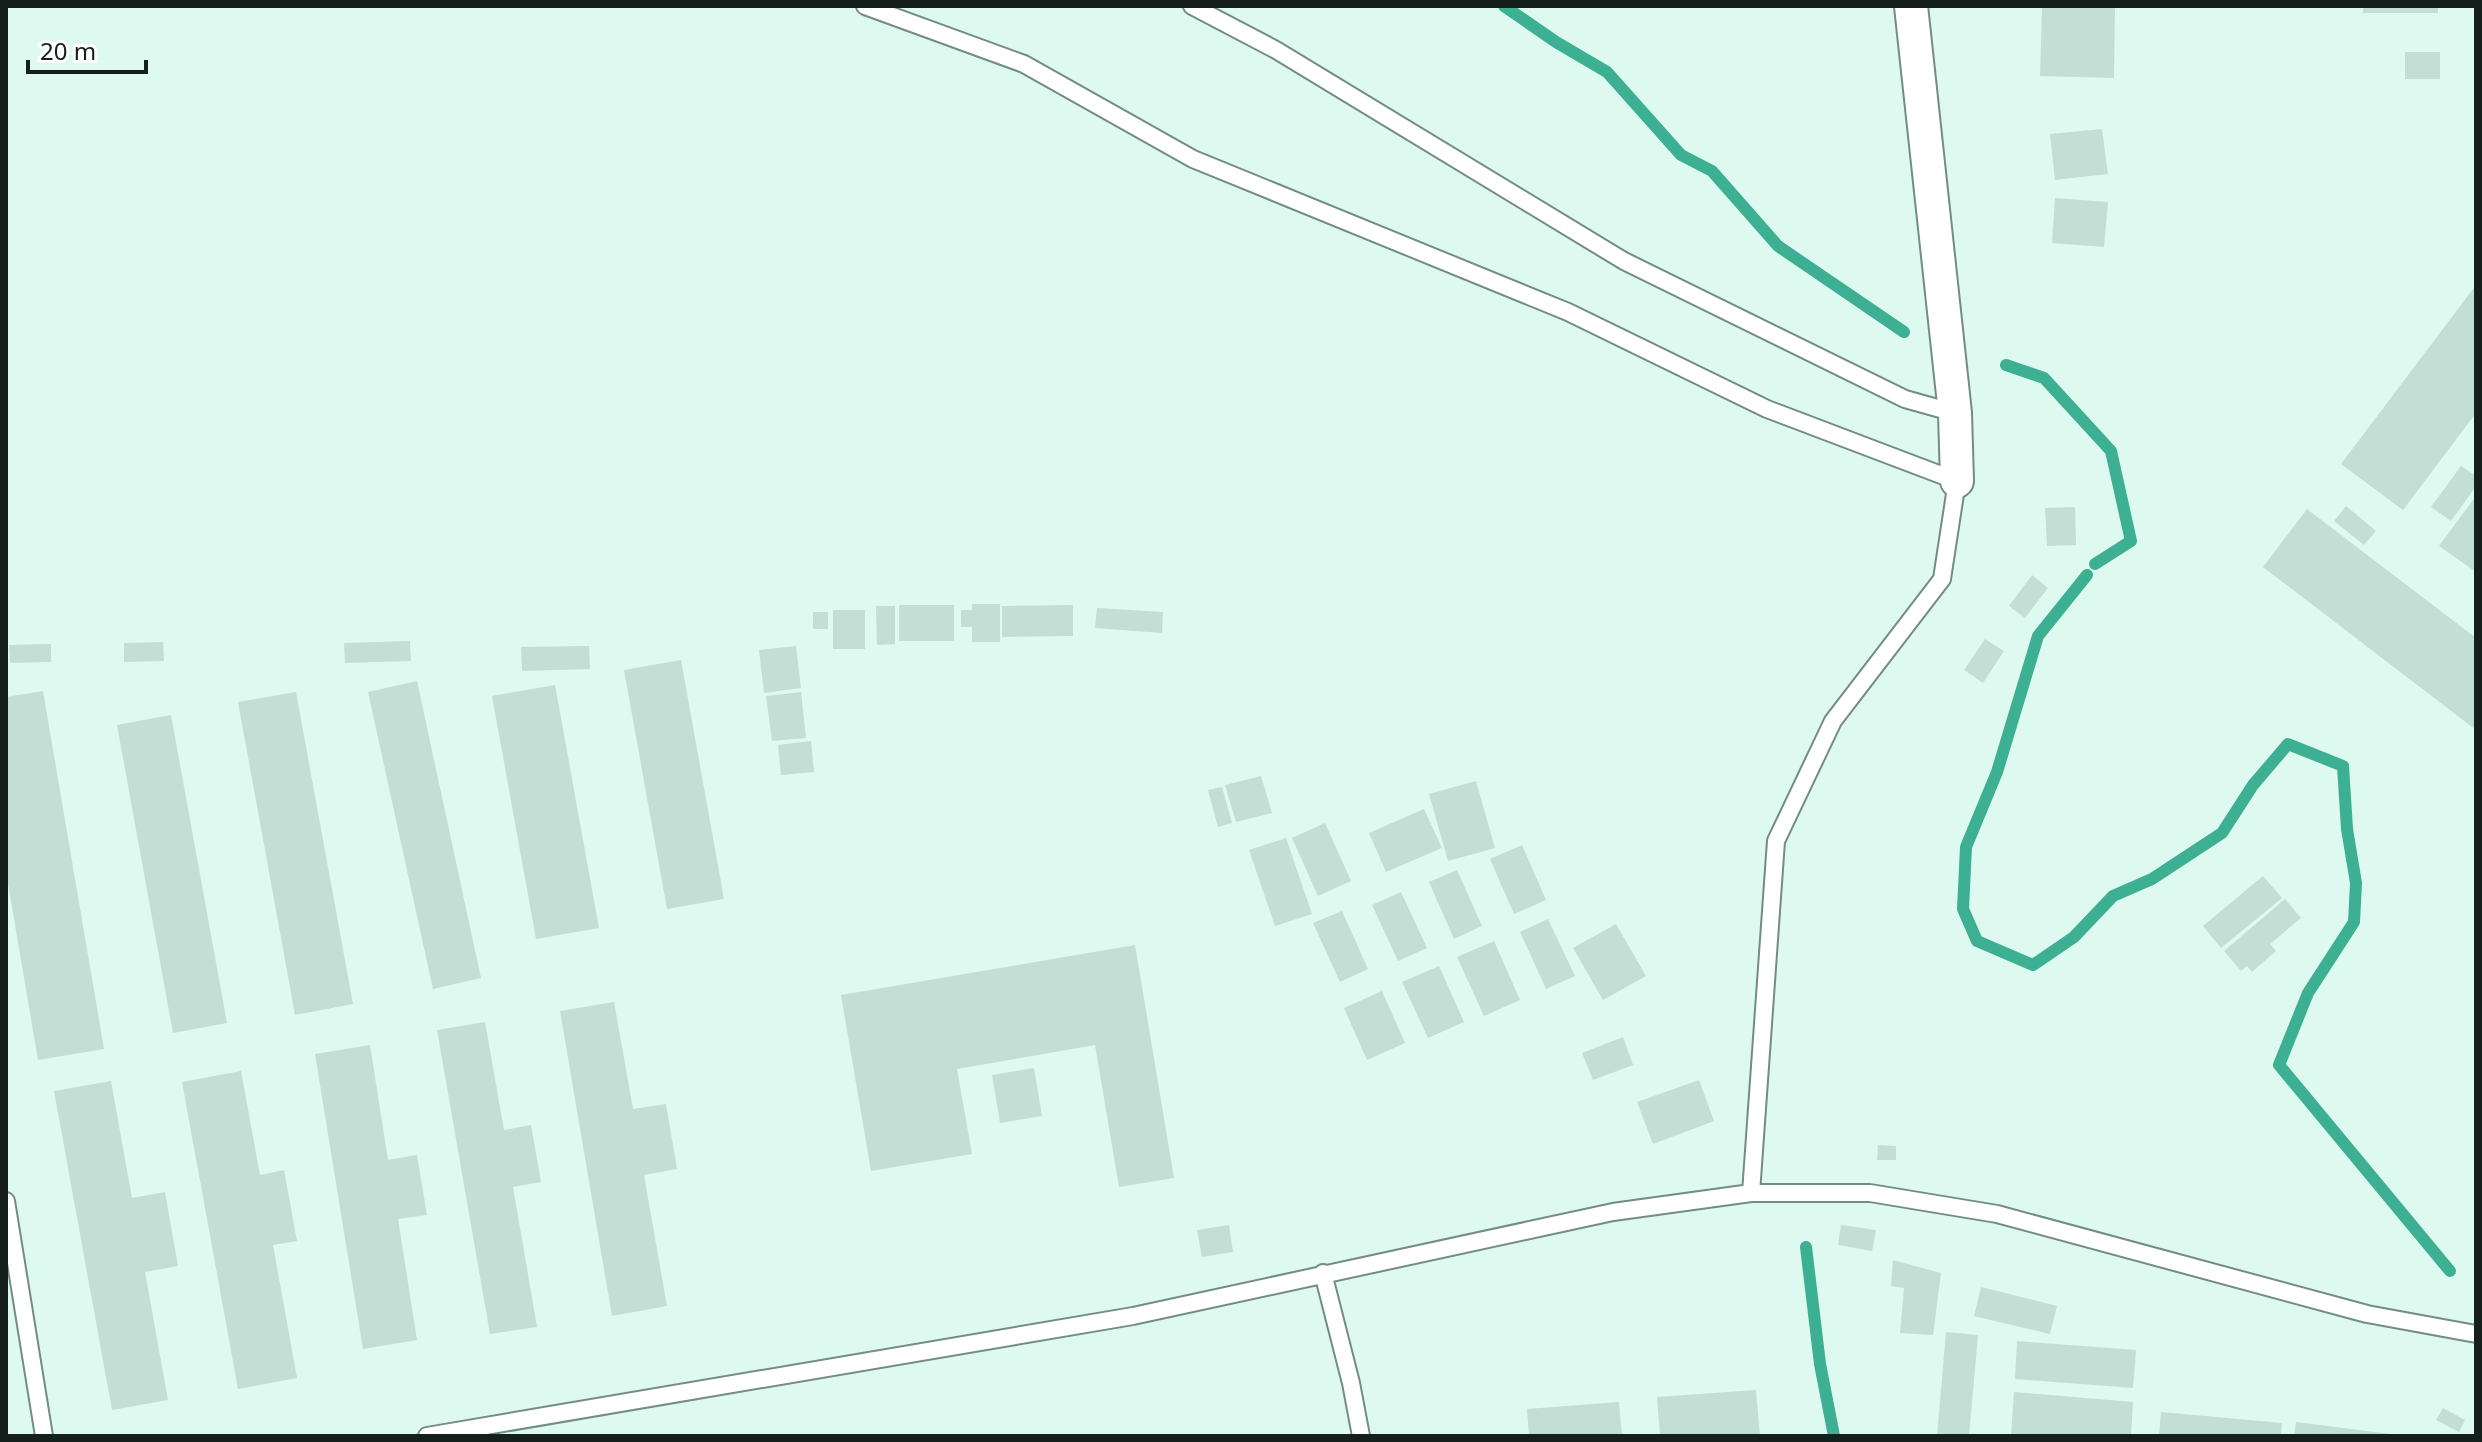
<svg xmlns="http://www.w3.org/2000/svg" width="2482" height="1442" viewBox="0 0 2482 1442" font-family="'Noto Sans',sans-serif">
<style>
.lines{fill:none;stroke-linecap:round;stroke-linejoin:round}
.stream{stroke:#3db093;stroke-width:12}
.building{fill:#c3ded5}
.lane-casing{stroke:#738c84;stroke-width:20}
.street-casing{stroke:#738c84;stroke-width:36}
.lane{stroke:#fff;stroke-width:16}
.street{stroke:#fff;stroke-width:32}
</style>
<rect width="100%" height="100%" fill="#def9f0"/>
<g class="lines">
<path class="stream" d="M 1504,6 L 1556,42 L 1607,72 L 1681,155 L 1712,171 L 1778,246 L 1904,332
M 2006,365 L 2044,378 L 2111,451 L 2131,541 L 2095,564
M 2087,575 L 2038,636 L 1997,772 L 1966,847 L 1963,909 L 1977,941 L 2033,965 L 2074,937 L 2113,896 L 2152,879 L 2222,833 L 2253,785 L 2288,744 L 2343,766 L 2347,829 L 2356,883 L 2354,922 L 2308,993 L 2279,1065 L 2450,1271
M 1806,1247 L 1820,1364 L 1834,1436"/>
</g>
<path class="building" d="M 2042,6 L 2115,6 L 2114,78 L 2040,76 Z
M 2363,6 L 2438,6 L 2438,13 L 2363,13 Z
M 2405,52 L 2440,52 L 2440,79 L 2405,79 Z
M 2102,129 L 2108,174 L 2055,180 L 2050,134 Z
M 2055,198 L 2108,202 L 2104,247 L 2052,243 Z
M 2476,285 L 2476,413 L 2403,510 L 2341,464 Z
M 2461,466 L 2476,476 L 2476,486 L 2451,521 L 2431,507 Z
M 2476,496 L 2476,572 L 2439,546 Z
M 2346,506 L 2376,531 L 2364,545 L 2334,521 Z
M 2075,507 L 2076,545 L 2047,546 L 2045,508 Z
M 2307,509 L 2476,638 L 2476,730 L 2263,567 Z
M 2032,575 L 2048,588 L 2025,618 L 2009,606 Z
M 972,604 L 1000,604 L 1000,642 L 972,642 L 972,627 L 961,627 L 961,610 L 972,610 Z
M 899,605 L 954,605 L 954,641 L 899,641 Z
M 1073,605 L 1073,636 L 1002,637 L 1002,606 Z
M 876,606 L 895,606 L 895,644 L 877,645 Z
M 1097,608 L 1163,612 L 1162,633 L 1095,628 Z
M 833,610 L 865,610 L 865,649 L 833,649 Z
M 813,612 L 828,612 L 828,629 L 813,629 Z
M 1985,639 L 2004,651 L 1983,683 L 1964,670 Z
M 410,641 L 411,661 L 345,663 L 344,643 Z
M 163,642 L 164,661 L 124,662 L 124,643 Z
M 51,644 L 51,662 L 10,663 L 9,645 Z
M 589,646 L 590,669 L 522,671 L 521,647 Z
M 796,646 L 801,688 L 764,693 L 759,650 Z
M 681,660 L 724,899 L 667,909 L 624,670 Z
M 417,681 L 481,978 L 433,989 L 368,692 Z
M 555,685 L 599,928 L 536,939 L 492,696 Z
M 43,691 L 104,1049 L 38,1060 L 6,872 L 6,697 Z
M 296,692 L 353,1004 L 295,1015 L 238,702 Z
M 801,692 L 806,738 L 772,741 L 766,696 Z
M 171,715 L 227,1023 L 173,1033 L 117,725 Z
M 811,741 L 814,772 L 781,775 L 778,745 Z
M 1261,776 L 1272,813 L 1236,822 L 1225,785 Z
M 1476,781 L 1495,848 L 1448,861 L 1429,794 Z
M 1222,787 L 1232,823 L 1218,827 L 1208,790 Z
M 1424,809 L 1442,848 L 1386,872 L 1369,833 Z
M 1325,823 L 1351,881 L 1318,896 L 1292,838 Z
M 1286,838 L 1312,914 L 1275,926 L 1249,850 Z
M 1522,845 L 1546,900 L 1514,914 L 1490,859 Z
M 1457,870 L 1482,926 L 1454,939 L 1429,882 Z
M 2263,876 L 2282,898 L 2221,948 L 2203,926 Z
M 1401,892 L 1427,948 L 1398,961 L 1372,905 Z
M 2285,899 L 2301,918 L 2270,944 L 2276,951 L 2252,972 L 2247,966 L 2241,971 L 2224,951 Z
M 1342,911 L 1368,969 L 1340,982 L 1313,923 Z
M 1548,919 L 1575,976 L 1546,989 L 1520,932 Z
M 1616,924 L 1646,976 L 1603,1000 L 1573,948 Z
M 1494,941 L 1520,1000 L 1484,1016 L 1457,957 Z
M 1135,945 L 1174,1178 L 1119,1187 L 1095,1045 L 957,1069 L 972,1154 L 871,1171 L 841,995 Z
M 1439,966 L 1464,1022 L 1428,1038 L 1402,982 Z
M 1382,991 L 1405,1043 L 1367,1060 L 1344,1008 Z
M 614,1002 L 633,1109 L 666,1104 L 677,1169 L 644,1175 L 667,1306 L 612,1316 L 560,1011 Z
M 485,1022 L 504,1130 L 531,1125 L 541,1182 L 513,1187 L 537,1327 L 490,1334 L 437,1030 Z
M 1623,1037 L 1633,1065 L 1593,1080 L 1582,1053 Z
M 370,1045 L 388,1160 L 417,1155 L 427,1215 L 398,1219 L 417,1340 L 363,1349 L 315,1054 Z
M 1034,1068 L 1042,1116 L 1000,1123 L 992,1075 Z
M 241,1071 L 260,1175 L 284,1170 L 297,1241 L 273,1245 L 297,1378 L 238,1389 L 182,1082 Z
M 1699,1080 L 1714,1121 L 1653,1144 L 1637,1102 Z
M 111,1081 L 132,1198 L 165,1192 L 178,1266 L 145,1272 L 168,1400 L 112,1410 L 54,1091 Z
M 1878,1145 L 1896,1146 L 1896,1160 L 1877,1160 Z
M 1229,1225 L 1233,1252 L 1202,1257 L 1197,1230 Z
M 1841,1225 L 1876,1230 L 1872,1251 L 1838,1245 Z
M 1893,1260 L 1941,1273 L 1933,1335 L 1900,1333 L 1904,1288 L 1891,1286 Z
M 1981,1287 L 2057,1306 L 2050,1334 L 1974,1316 Z
M 1946,1332 L 1978,1335 L 1969,1436 L 1937,1436 Z
M 2017,1341 L 2136,1350 L 2133,1388 L 2015,1379 Z
M 1756,1390 L 1760,1436 L 1660,1436 L 1657,1397 Z
M 2014,1392 L 2133,1402 L 2131,1436 L 2011,1435 Z
M 1619,1402 L 1622,1436 L 1529,1436 L 1527,1409 Z
M 2443,1408 L 2465,1420 L 2459,1432 L 2436,1420 Z
M 2161,1412 L 2282,1423 L 2281,1436 L 2159,1436 Z
M 2296,1422 L 2390,1434 L 2390,1436 L 2294,1436 Z"/>
<g class="lines">
<defs>
<path id="lane" d="M 865,6 L 1024,64 L 1193,159 L 1568,312 L 1767,409 L 1957,481 L 1942,579 L 1833,721 L 1776,841 L 1751,1193
M 1192,6 L 1276,50 L 1624,261 L 1905,399 L 1955,413
M 6,1201 L 44,1436
M 1323,1273 L 1351,1383 L 1361,1436
M 427,1436 L 1133,1316 L 1613,1212 L 1751,1193 L 1870,1193 L 1997,1214 L 2367,1314 L 2476,1334"/>
<path id="street" d="M 1911,6 L 1955,413 L 1957,481"/>
</defs>
<use href="#lane" class="lane-casing"/>
<use href="#street" class="street-casing"/>
<use href="#lane" class="lane"/>
<use href="#street" class="street"/>
</g>
<rect width="2482" height="1442" fill="none" stroke="#151f1c" stroke-width="16"/>
<path d="M28 60v12h118v-12" fill="none" stroke="#151f1c" stroke-width="4"/>
<text x="40" y="60" font-size="24" fill="#151f1c" stroke="#ffffff" stroke-width="6" paint-order="stroke">20 m</text>
</svg>
